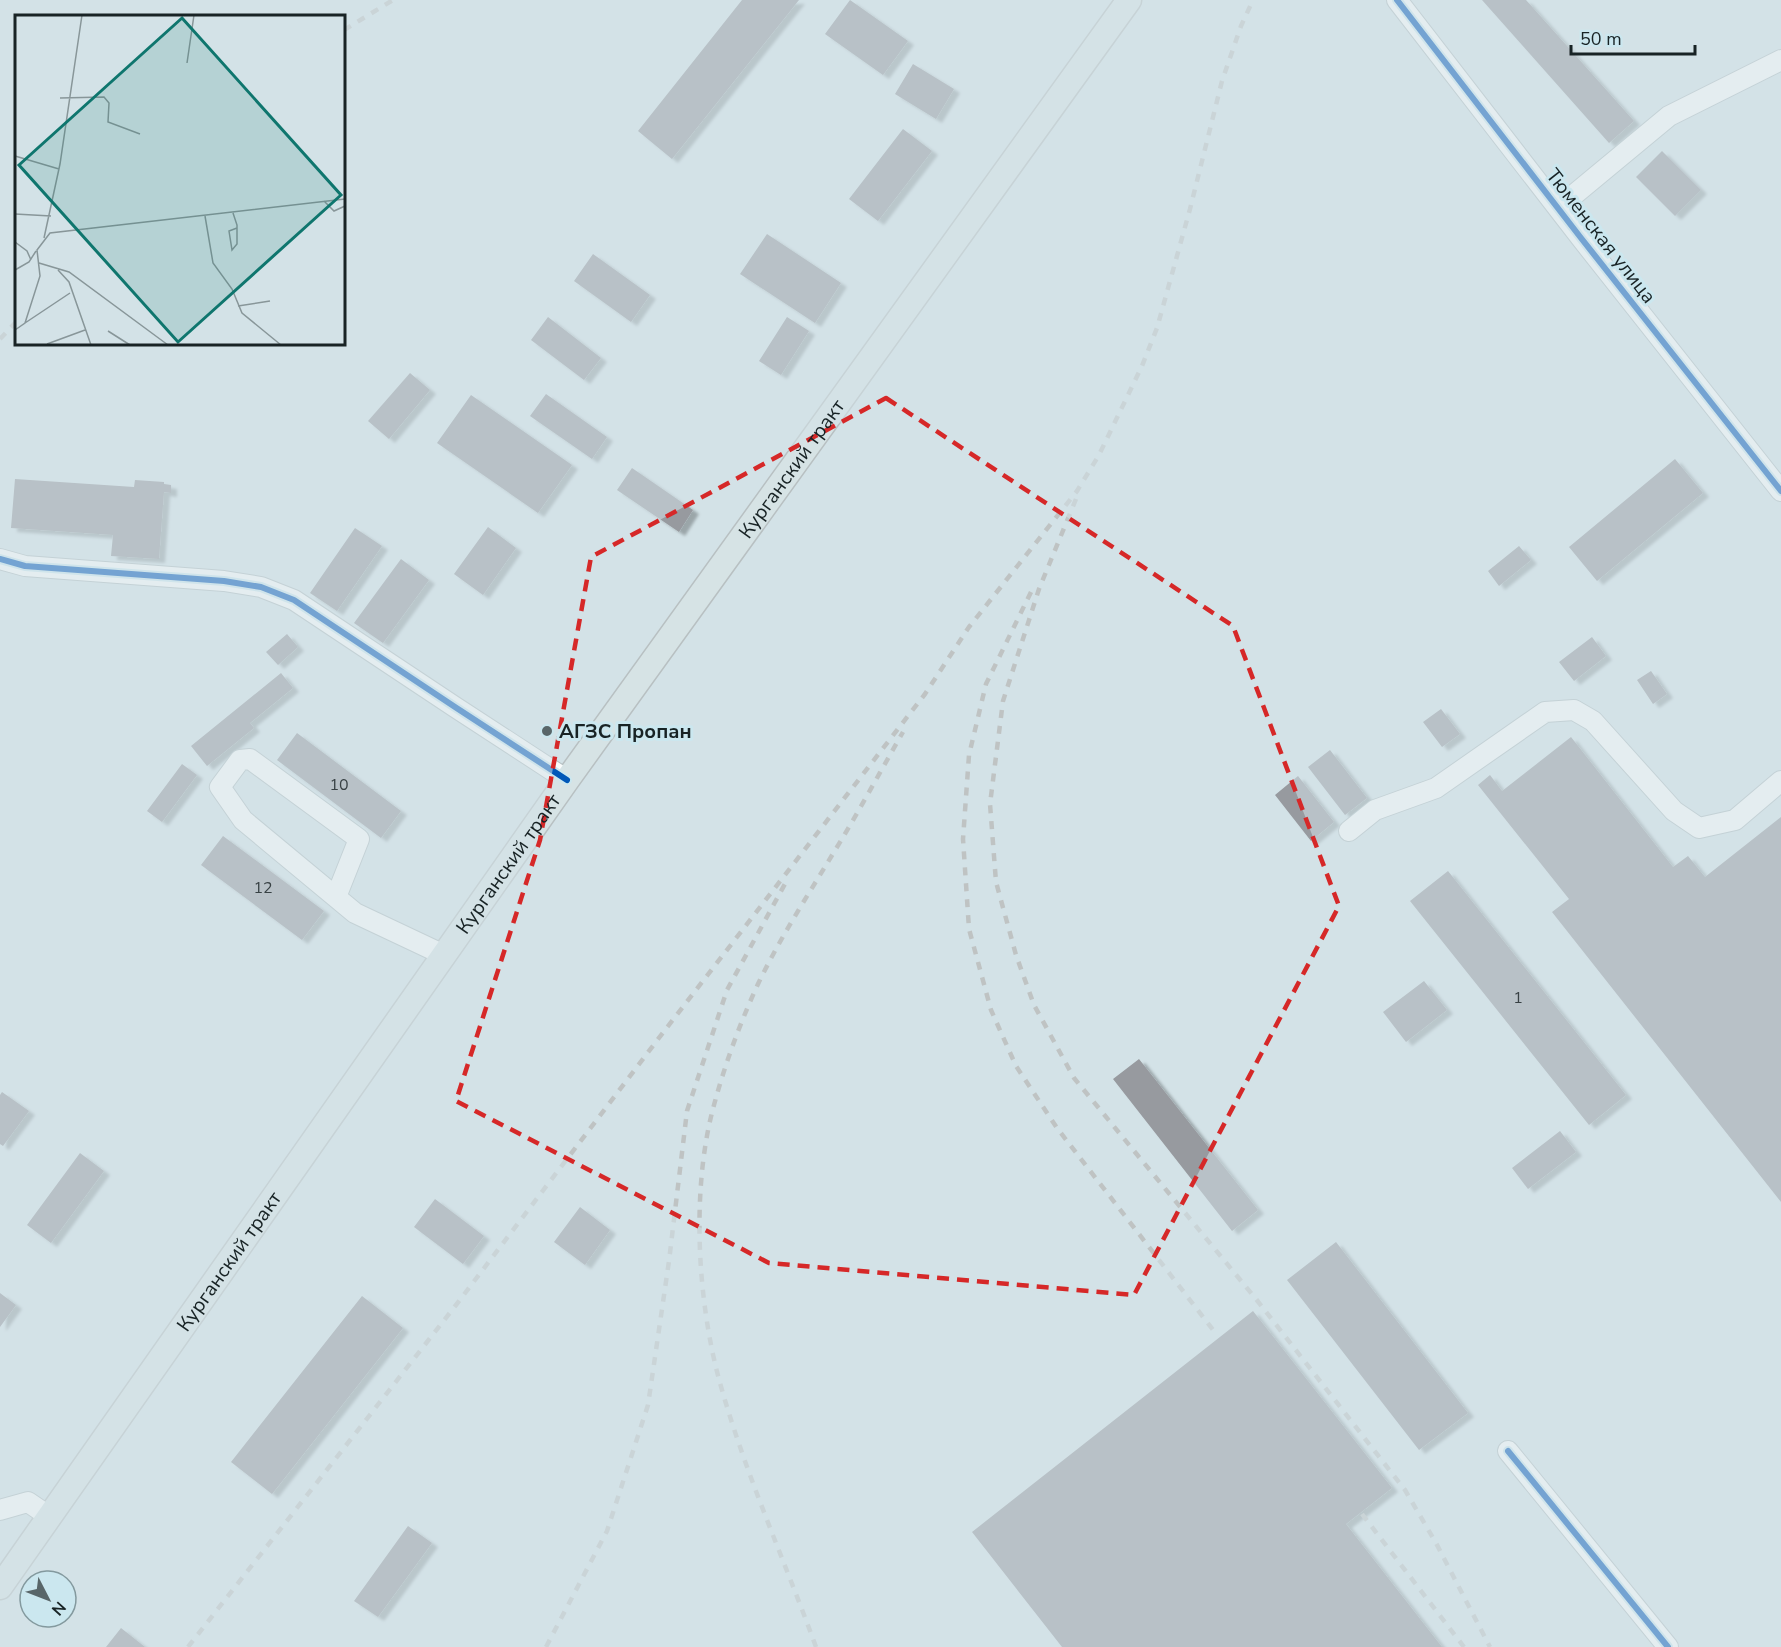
<svg xmlns="http://www.w3.org/2000/svg" width="1781" height="1647" viewBox="0 0 1781 1647" font-family="'Nunito Sans',sans-serif">
<style>
.building{fill:#979a9f;filter:url(#shadow)}
.lines{fill:none;stroke-linecap:round;stroke-linejoin:round}
.minor-casing{stroke:#b2bec1;stroke-width:22}
.major-casing{stroke:#b8c0c2;stroke-width:27}
.minor{stroke:#f8fbfb;stroke-width:20}
.major{stroke:#d6e3e5;stroke-width:24}
.rail{stroke:#bfc3c3;stroke-width:4.5;stroke-dasharray:8 8;stroke-linecap:butt}
.cycleway-casing{stroke:#cbe7ef;stroke-width:10}
.cycleway{stroke:#0057b8;stroke-width:6}
.marked{fill:none;stroke:#d62828;stroke-width:4.5;stroke-dasharray:12 8;stroke-linejoin:round}
.poi-dot{fill:#596669;stroke:#cbe7ef;stroke-width:2}
.labels{text-anchor:middle;dominant-baseline:central;stroke-width:6;stroke-linejoin:round;paint-order:stroke}
.number-label{font-size:16px;fill:#384144}
.street-label{font-size:20px;fill:#182325;stroke:#cbe7ef}
.poi-label{font-size:20px;font-weight:bold;fill:#182325;stroke:#cbe7ef;text-anchor:start}
.inset-road{fill:none;stroke:#889699;stroke-width:1.5}
.view{fill:#0f766e;fill-opacity:0.15;stroke:#0f766e;stroke-width:3}
.inset-edge{fill:none;stroke:#182325;stroke-width:3}
</style>
<defs>
<filter id="shadow"><feDropShadow dx="6" dy="4" stdDeviation="1.5" flood-color="#0004"/></filter>
</defs>
<rect width="100%" height="100%" fill="#d3e2e7"/>
<path class="building" d="M 742,0 L 799,0 L 672,159 L 638,131 Z
M 850,0 L 908,41 L 883,75 L 825,34 Z
M 1482,0 L 1526,0 L 1634,121 L 1609,143 Z
M 913,64 L 954,89 L 936,119 L 895,94 Z
M 903,129 L 932,151 L 878,221 L 849,199 Z
M 1662,151 L 1701,190 L 1675,216 L 1636,177 Z
M 767,234 L 841,283 L 815,323 L 740,274 Z
M 593,254 L 650,295 L 631,322 L 574,281 Z
M 548,317 L 601,358 L 584,380 L 531,340 Z
M 787,317 L 809,331 L 781,375 L 759,361 Z
M 410,373 L 430,390 L 389,439 L 368,421 Z
M 546,394 L 607,437 L 592,459 L 530,416 Z
M 471,395 L 572,465 L 538,513 L 437,443 Z
M 1675,459 L 1703,493 L 1597,581 L 1569,547 Z
M 632,468 L 693,510 L 679,532 L 617,490 Z
M 15,479 L 134,487 L 135,480 L 164,482 L 164,484 L 171,485 L 171,493 L 164,492 L 159,559 L 111,556 L 113,535 L 11,528 Z
M 488,527 L 516,548 L 483,595 L 454,574 Z
M 355,528 L 382,546 L 337,611 L 310,593 Z
M 1519,546 L 1531,560 L 1499,586 L 1488,571 Z
M 401,559 L 429,580 L 383,643 L 354,623 Z
M 287,634 L 298,647 L 278,665 L 266,652 Z
M 1592,637 L 1606,656 L 1574,681 L 1559,662 Z
M 1651,671 L 1667,694 L 1653,704 L 1637,680 Z
M 281,673 L 293,688 L 250,723 L 254,728 L 207,766 L 191,746 Z
M 1441,709 L 1460,734 L 1442,747 L 1423,722 Z
M 297,733 L 401,811 L 381,838 L 277,760 Z
M 1571,737 L 1673,867 L 1688,856 L 1705,877 L 1781,817 L 1781,1202 L 1552,912 L 1569,899 L 1478,785 L 1490,775 L 1502,791 Z
M 1330,750 L 1367,798 L 1345,815 L 1308,767 Z
M 182,764 L 197,775 L 162,822 L 147,811 Z
M 1298,776 L 1334,822 L 1311,841 L 1275,795 Z
M 223,836 L 324,911 L 302,940 L 201,865 Z
M 1448,871 L 1626,1095 L 1589,1125 L 1410,901 Z
M 1424,981 L 1447,1010 L 1406,1042 L 1383,1012 Z
M 1139,1059 L 1258,1210 L 1232,1231 L 1113,1079 Z
M 2,1092 L 29,1111 L 3,1146 L 0,1144 L 0,1095 Z
M 1560,1131 L 1576,1152 L 1528,1189 L 1512,1168 Z
M 80,1153 L 104,1171 L 51,1243 L 27,1225 Z
M 435,1199 L 484,1236 L 463,1264 L 414,1227 Z
M 580,1207 L 610,1230 L 585,1265 L 554,1242 Z
M 1336,1242 L 1468,1413 L 1419,1450 L 1287,1280 Z
M 0,1293 L 16,1305 L 0,1327 Z
M 362,1296 L 403,1328 L 272,1494 L 231,1462 Z
M 1253,1311 L 1392,1488 L 1346,1524 L 1442,1647 L 1062,1647 L 972,1532 Z
M 408,1526 L 432,1543 L 378,1617 L 354,1601 Z
M 121,1628 L 145,1647 L 106,1647 Z"/>
<g class="lines">
<defs>
<path id="minor" d="M 1397,0 L 1581,238 L 1781,491
M 1558,208 L 1669,116 L 1781,60
M 0,559 L 25,566 L 224,581 L 261,587 L 294,600 L 455,707 L 567,780
M 1349,831 L 1375,810 L 1436,788 L 1545,712 L 1574,710 L 1593,721 L 1674,811 L 1699,828 L 1735,820 L 1781,781
M 336,897 L 359,839 L 250,759 L 240,760 L 220,787 L 243,820 L 355,913 L 444,955
M 1508,1451 L 1668,1647
M 0,1510 L 28,1502 L 50,1517"/>
<g id="major">
<path id="s1" d="M 0,1587 L 567,780 L 1129,0"/>
</g>
</defs>
<use href="#minor" class="minor-casing"/>
<use href="#major" class="major-casing"/>
<use href="#minor" class="minor"/>
<use href="#major" class="major"/>
<path class="rail" d="M 344,30 L 393,0
M 0,339 L 16,322
M 1076,499 L 1039,589 L 1003,701 L 990,804 L 996,882 L 1016,955 L 1034,1005 L 1074,1078 L 1256,1299 L 1405,1490 L 1436,1543 L 1490,1647
M 1031,592 L 986,684 L 969,755 L 963,839 L 969,929 L 991,1010 L 1016,1066 L 1057,1128 L 1217,1335
M 1362,1514 L 1464,1647
M 188,1647 L 456,1305 L 665,1030 L 925,694 L 969,627 L 1077,491 L 1099,455 L 1142,366 L 1157,328 L 1190,209 L 1222,81 L 1241,26 L 1253,0
M 546,1647 L 607,1531 L 648,1405 L 669,1261 L 687,1111 L 727,990 L 786,882
M 816,1647 C 784,1559 745,1473 720,1383 C 697,1300 691,1188 714,1105 C 725,1064 740,1023 758,984 C 780,938 808,895 834,852 C 858,813 880,772 903,732"/>
<defs>
<path id="cycleway" d="M 1397,0 L 1581,238 L 1781,491
M 0,559 L 25,566 L 224,581 L 261,587 L 294,600 L 455,707 L 567,780
M 1508,1451 L 1668,1647"/>
</defs>
<use href="#cycleway" class="cycleway-casing"/>
<use href="#cycleway" class="cycleway"/>
</g>
<path d="M0 0H1781V1647H0ZM 886,398 L 1233,626 L 1339,906 L 1134,1295 L 769,1263 L 456,1101 L 540,840 L 591,557 Z" fill="#d3e2e7" fill-opacity=".55" fill-rule="evenodd"/>
<path class="marked" d="M 886,398 L 1233,626 L 1339,906 L 1134,1295 L 769,1263 L 456,1101 L 540,840 L 591,557 Z"/>
<circle class="poi-dot" cx="547" cy="731" r="6"/>
<g class="labels">
<g class="number-label">
<text x="339" y="785">10</text>
<text x="263" y="888">12</text>
<text x="1518" y="998">1</text>
</g>
<g class="street-label">
<text transform="translate(1601 236) rotate(52)">Тюменская улица</text>
<text stroke="none"><textPath href="#s1" startOffset="1370">Курганский тракт</textPath></text>
<text stroke="none"><textPath href="#s1" startOffset="884">Курганский тракт</textPath></text>
<text stroke="none"><textPath href="#s1" startOffset="398">Курганский тракт</textPath></text>
</g>
<g class="poi-label">
<text x="559" y="731">АГЗС Пропан</text>
</g>
</g>
<g transform="translate(15 15)">
<rect width="330" height="330" fill="#d3e2e7"/>
<path class="inset-road" d="M 172,48 L 179,0M 45,83 L 89,82 L 94,88 L 93,107 L 125,119M 0,141 L 44,154M 309,186 L 319,196 L 330,191M 218,198 L 222,210 L 222,229 L 217,235 L 214,216 L 222,213M 0,199 L 36,201M 190,201 L 198,248 L 217,274 L 227,298 L 266,330M 29,223 L 45,149 L 67,0M 0,227 L 12,236 L 16,245M 24,248 L 54,257 L 153,330M 0,255 L 14,247 L 21,236M 43,255 L 54,267 L 76,330M 223,291 L 255,286M 10,308 L 55,278M 0,315 L 10,308 L 25,261 L 22,235 L 35,218 L 330,184M 93,316 L 115,330M 32,329 L 70,315"/>
<path class="view" d="M 167,3 L 326,180 L 163,327 L 4,150 Z"/>
<rect width="330" height="330" class="inset-edge"/>
</g>
<g transform="translate(48 1599) rotate(132)"><circle r="28" fill="#cbe7ef" stroke="#83999e" stroke-width="1.5"/>
<path d="M0-4.5L10 22L0 15L-10 22Z" fill="#596669"/>
<text y="-9" font-size="16" font-weight="bold" text-anchor="middle" fill="#182325">N</text>
</g>
<path d="M1571 45v9h124v-9" fill="none" stroke="#182325" stroke-width="3"/>
<text x="1580" y="45" font-size="18" fill="#182325" stroke="#cbe7ef" stroke-width="4.5" paint-order="stroke">50 m</text>
</svg>
